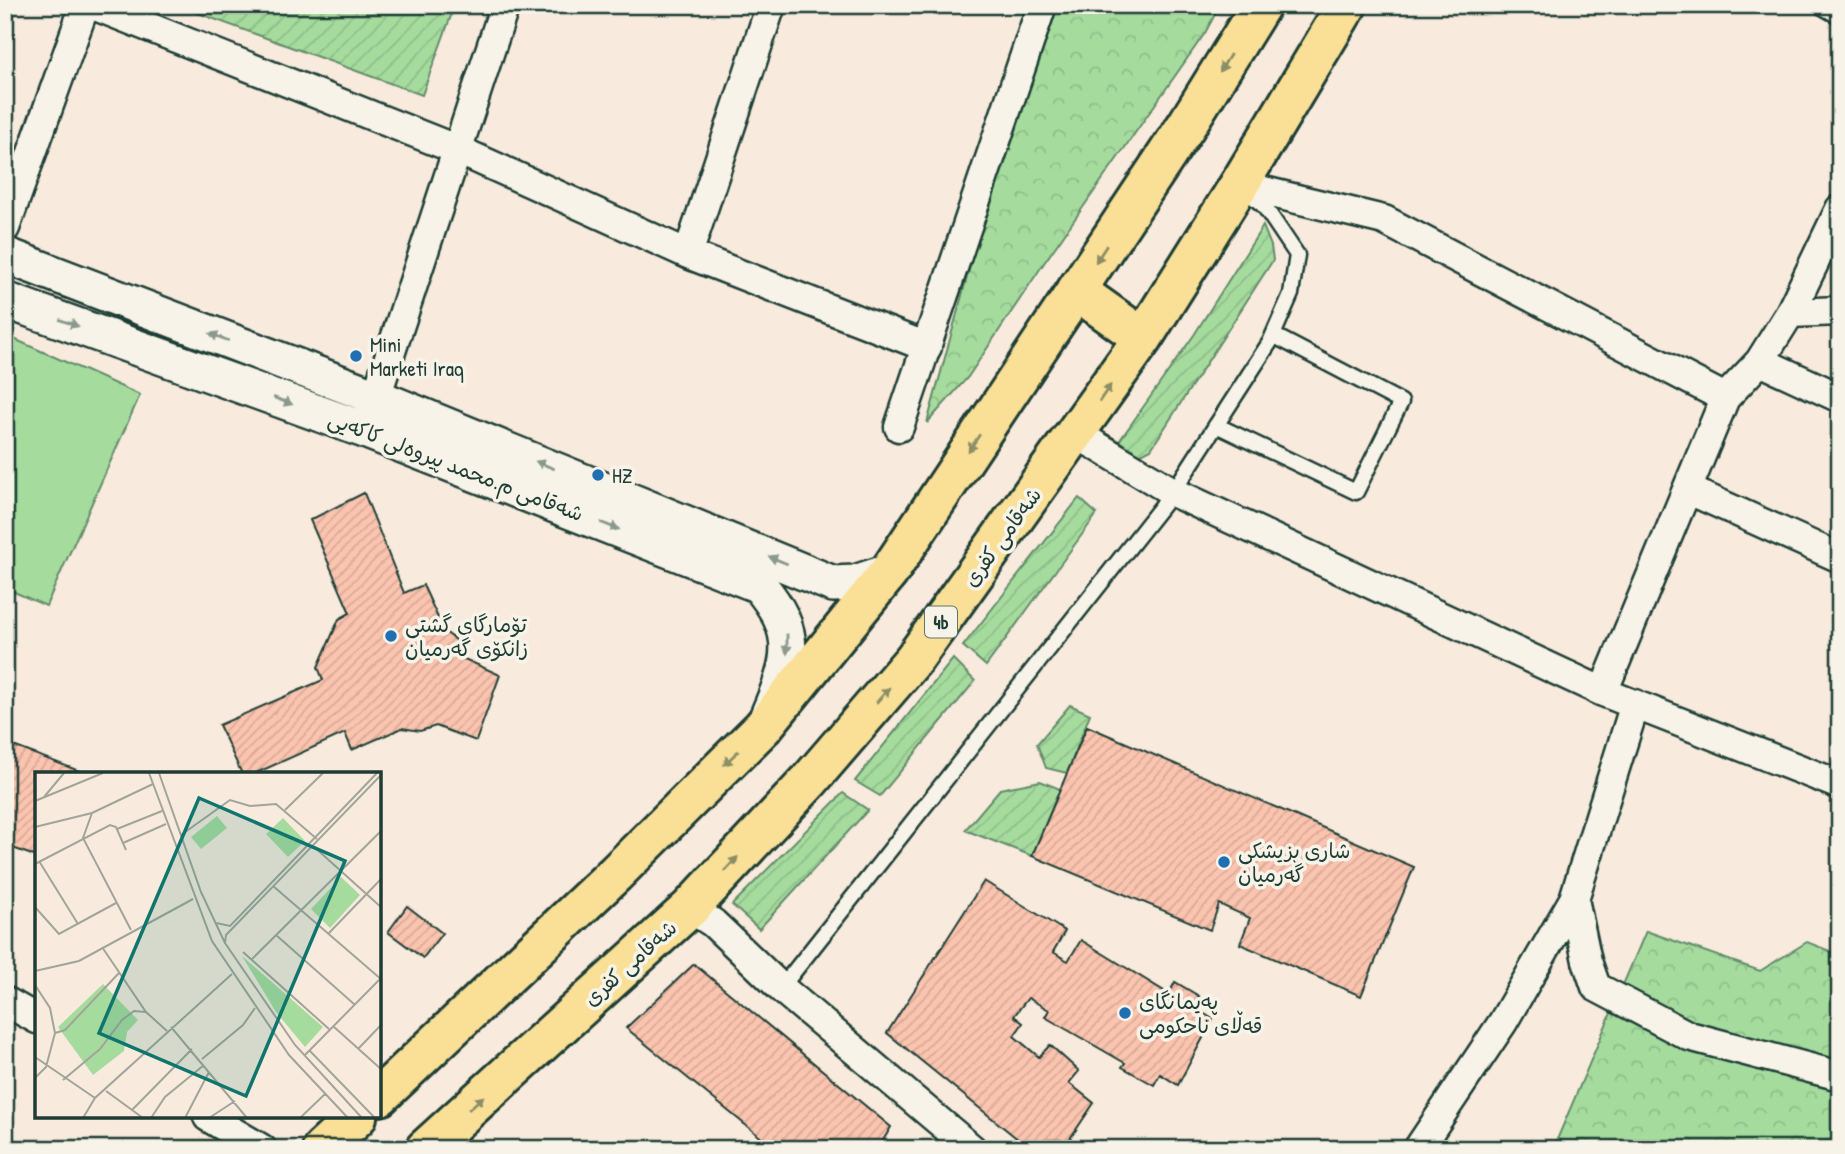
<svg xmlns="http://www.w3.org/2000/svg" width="1845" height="1154" viewBox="0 0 1845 1154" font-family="'Patrick Hand','Playpen Sans Arabic',sans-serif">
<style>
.forest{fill:url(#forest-crowns);stroke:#628c69;stroke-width:2}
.garden{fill:url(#garden-furrows);stroke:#628c69;stroke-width:2}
.pitch{fill:#a6db9e;stroke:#628c69;stroke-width:2}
.building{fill:url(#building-hatch);stroke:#1f3d34;stroke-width:2}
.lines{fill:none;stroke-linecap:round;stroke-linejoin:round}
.service-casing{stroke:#1f3d34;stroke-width:19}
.minor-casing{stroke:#1f3d34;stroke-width:33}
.tertiary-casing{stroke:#1f3d34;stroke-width:40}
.trunk-casing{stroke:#1f3d34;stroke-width:44}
.service{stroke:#f7f3e8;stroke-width:14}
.minor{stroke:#f7f3e8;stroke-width:28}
.tertiary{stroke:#f7f3e8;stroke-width:35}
.trunk{stroke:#fadf96;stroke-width:38}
.oneway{fill:#8c8e65}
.oneway2{fill:#8b988e}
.poi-dot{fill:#1f6fb2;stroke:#f7f3e8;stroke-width:2.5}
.labels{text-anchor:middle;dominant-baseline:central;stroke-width:7;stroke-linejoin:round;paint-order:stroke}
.shield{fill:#f7f3e8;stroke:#60746a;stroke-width:2}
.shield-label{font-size:19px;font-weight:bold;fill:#1f3d34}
.poi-label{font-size:21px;fill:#1f3d34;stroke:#f7f3e8;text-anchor:start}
.street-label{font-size:21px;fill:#1f3d34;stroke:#f7f3e8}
.inset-road{fill:none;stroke:#a1a599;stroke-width:2}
.view{fill:#0f766e;fill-opacity:0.15;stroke:#0f766e;stroke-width:3.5}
.inset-edge{fill:none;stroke:#1f3d34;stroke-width:3.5}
</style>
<defs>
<pattern id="forest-crowns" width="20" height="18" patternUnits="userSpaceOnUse" patternTransform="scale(1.75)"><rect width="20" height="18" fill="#a6db9e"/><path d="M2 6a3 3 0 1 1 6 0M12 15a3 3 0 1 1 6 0" fill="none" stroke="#8ebd89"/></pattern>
<pattern id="garden-furrows" width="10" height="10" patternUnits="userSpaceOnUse" patternTransform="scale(1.75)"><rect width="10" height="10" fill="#a6db9e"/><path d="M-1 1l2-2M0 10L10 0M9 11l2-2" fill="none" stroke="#8ebd89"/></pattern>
<pattern id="building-hatch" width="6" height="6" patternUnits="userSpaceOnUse" patternTransform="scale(1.75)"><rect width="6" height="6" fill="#fbc4af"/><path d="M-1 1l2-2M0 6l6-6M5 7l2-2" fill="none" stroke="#d7a997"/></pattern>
</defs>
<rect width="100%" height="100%" fill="#f8eadd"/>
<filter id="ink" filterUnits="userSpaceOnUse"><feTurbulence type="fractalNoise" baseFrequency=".0143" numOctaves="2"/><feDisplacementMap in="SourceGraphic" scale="14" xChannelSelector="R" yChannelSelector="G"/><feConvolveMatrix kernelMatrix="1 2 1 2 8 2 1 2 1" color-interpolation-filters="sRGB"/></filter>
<g filter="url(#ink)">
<path class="forest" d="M 1058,5 L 1220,5 L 1205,33 L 1044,263 L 968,377 L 927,423 L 975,248 Z
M 1646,931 L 1760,971 L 1807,942 L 1840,955 L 1840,1149 L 1553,1149 Z"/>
<path class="garden" d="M 176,5 L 455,5 L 422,95 Z
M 1263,226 L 1271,246 L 1273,260 L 1151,449 L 1136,457 L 1115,447 L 1194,335 Z
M 1079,498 L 1097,514 L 986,666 L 963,646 Z
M 953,659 L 975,681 L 880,796 L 855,781 Z
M 1070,705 L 1090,714 L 1067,773 L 1046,768 L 1037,744 Z
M 1040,781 L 1060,789 L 1032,856 L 965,830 L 1000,789 Z
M 843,793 L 868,810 L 759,929 L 732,905 Z"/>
<path class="pitch" d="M 5,335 L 140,395 L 46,606 L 5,588 Z"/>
<path class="building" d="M 364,493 L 404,593 L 423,585 L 444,631 L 457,641 L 462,658 L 500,675 L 476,741 L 436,726 L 420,731 L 402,728 L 352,750 L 345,733 L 254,774 L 242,774 L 219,725 L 323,680 L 318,667 L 339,619 L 350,613 L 310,520 Z
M 1087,726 L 1414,867 L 1361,996 L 1240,944 L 1250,918 L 1219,904 L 1210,930 L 1032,856 Z
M 8,744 L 82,772 L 81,774 L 37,774 L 37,857 L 5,845 L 5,750 Z
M 984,881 L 1065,931 L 1053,952 L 1068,961 L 1081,940 L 1169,994 L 1175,982 L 1199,996 L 1193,1007 L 1213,1019 L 1178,1085 L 1160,1074 L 1154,1085 L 1122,1067 L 1125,1063 L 1045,1017 L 1049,1010 L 1028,998 L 1014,1016 L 1023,1023 L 1014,1036 L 1039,1057 L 1050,1045 L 1079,1071 L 1069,1083 L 1094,1103 L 1063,1149 L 1030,1149 L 887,1033 Z
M 407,906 L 442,933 L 423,958 L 388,932 Z
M 694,964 L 891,1127 L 878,1149 L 775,1149 L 626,1028 Z"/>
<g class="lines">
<defs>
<path id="service" d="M 1819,5 L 1840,17
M 1216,425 L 1356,492 L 1401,402 L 1273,335
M 781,988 L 1173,492 L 1270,342 L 1291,294 L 1297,255 L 1264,206 L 1249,193"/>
<path id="minor" d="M 93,5 L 458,150 L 688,254 L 927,347
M 1239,185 L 1384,220 L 1725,398
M 5,228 L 85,5
M 688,254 L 771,5
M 1790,313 L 1840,311
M 1760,361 L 1840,398
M 367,417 L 376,397 L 505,5
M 899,427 L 1042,5
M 1077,434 L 1173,492 L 1603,692 L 1840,785
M 1689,490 L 1840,558
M 1603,692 L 1725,398 L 1760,361 L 1790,313 L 1840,209
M 1574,899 L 1587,961 L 1596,987 L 1689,1036 L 1840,1076
M 690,908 L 713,923 L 781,988 L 972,1149
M 5,1001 L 37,1019
M 208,1117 L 262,1149
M 1418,1149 L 1503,1022 L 1574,899 L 1635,704"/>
<path id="tertiary" d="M 5,255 L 376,397 L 833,584 L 855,583 L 889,572
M 5,300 L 362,429 L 759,585 C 800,634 792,660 768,716"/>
<path id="trunk" d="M 1077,291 L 1143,338
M 380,1096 L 615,874 L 763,727 L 889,572 L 1186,126 L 1261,5
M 322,1149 L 357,1117
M 425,1149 L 690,908 L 809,781 L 914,659 L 1143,338 L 1239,185 L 1347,5"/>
</defs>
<use href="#service" class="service-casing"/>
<use href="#minor" class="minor-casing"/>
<use href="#tertiary" class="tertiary-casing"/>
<use href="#trunk" class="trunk-casing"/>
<use href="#service" class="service"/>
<use href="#minor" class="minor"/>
<use href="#tertiary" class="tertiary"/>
<use href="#trunk" class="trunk"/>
</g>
<defs><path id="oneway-solid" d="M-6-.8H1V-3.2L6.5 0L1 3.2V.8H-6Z" transform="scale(1.75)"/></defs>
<g class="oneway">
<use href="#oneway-solid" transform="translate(1225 63) rotate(122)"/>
<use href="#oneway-solid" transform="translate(1101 254) rotate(123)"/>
<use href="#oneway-solid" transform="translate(1105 393) rotate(-55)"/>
<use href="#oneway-solid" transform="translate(974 443) rotate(124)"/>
<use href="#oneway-solid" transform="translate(883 695) rotate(-49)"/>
<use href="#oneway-solid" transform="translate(731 758) rotate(136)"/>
<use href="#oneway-solid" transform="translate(731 864) rotate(-47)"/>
<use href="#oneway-solid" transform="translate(476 1103) rotate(-42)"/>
</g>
<g class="oneway2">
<use href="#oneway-solid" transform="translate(69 323) rotate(20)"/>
<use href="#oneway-solid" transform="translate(219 337) rotate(-159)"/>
<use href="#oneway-solid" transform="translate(283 401) rotate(20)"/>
<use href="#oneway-solid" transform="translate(545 465) rotate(-158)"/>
<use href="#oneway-solid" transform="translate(610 526) rotate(21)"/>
<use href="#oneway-solid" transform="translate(778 560) rotate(-158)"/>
<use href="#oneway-solid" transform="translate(787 644) rotate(90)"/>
</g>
</g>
<g class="poi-dot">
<circle cx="356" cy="356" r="7"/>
<circle cx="598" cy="475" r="7"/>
<circle cx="391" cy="636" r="7"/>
<circle cx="1224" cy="862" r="7"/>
<circle cx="1125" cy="1013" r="7"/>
</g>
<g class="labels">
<rect class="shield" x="925" y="606.5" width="32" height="31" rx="5"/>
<g class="shield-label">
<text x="941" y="622">4b</text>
</g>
<g class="poi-label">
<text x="370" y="344">Mini<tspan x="370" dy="24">Marketi Iraq</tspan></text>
<text x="612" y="475">HZ</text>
<text x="405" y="624">تۆمارگای گشتی<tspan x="405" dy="24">زانکۆی گەرمیان</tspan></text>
<text x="1238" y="850">شاری پزیشکی<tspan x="1238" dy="24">گەرمیان</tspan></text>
<text x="1139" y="1001">پەیمانگای<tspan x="1139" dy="24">قەڵای ناحکومی</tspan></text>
</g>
<g class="street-label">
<text transform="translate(456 466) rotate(21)">شەقامی م.محمد پیروەلی کاکەیی</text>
<text transform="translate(1002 537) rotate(-54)">شەقامی کفری</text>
<text transform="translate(630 963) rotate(-42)">شەقامی کفری</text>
</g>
</g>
<g transform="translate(35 772)">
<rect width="346" height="346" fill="#f8eadd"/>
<path d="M 207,184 L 288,255 L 270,275 L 241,240 ZM 68,212 L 103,248 L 92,260 L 89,279 L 58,303 L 23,255 Z" fill="#a6db9e"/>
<path d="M 306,105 L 325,123 L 295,156 L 276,137 Z" fill="#a6db9e"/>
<path d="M 182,44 L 192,56 L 166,77 L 156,65 ZM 248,46 L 270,69 L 253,85 L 231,62 Z" fill="#a6db9e"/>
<path class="inset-road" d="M 114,1 L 177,169 L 254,283 L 313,346M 124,1 L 166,120 L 190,171 L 260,273 L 327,346M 9,25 L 29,1M 0,29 L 68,1M 250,38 L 288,1M 57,41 L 48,66 L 96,158M 0,55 L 57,41 L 118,12M 82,57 L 127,39M 146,63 L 195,28 L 215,34 L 241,32 L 282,67M 88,71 L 131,52M 277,73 L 347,136M 4,89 L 43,152M 0,92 L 75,53 L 81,55 L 91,78M 238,114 L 347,208M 0,135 L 24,162 L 81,131M 181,151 L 195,154 L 342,1M 293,162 L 347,106M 241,163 L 319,232M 190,171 L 191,163 L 347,2M 67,175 L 111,240 L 132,259M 208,180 L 294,257M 216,188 L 347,58M 0,199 L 44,189 L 158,127M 0,213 L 15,236 L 20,261 L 11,295 L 0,306M 298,254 L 347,298M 136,255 L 212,346M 20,261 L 30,258 L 84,201M 323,277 L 347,252M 274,278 L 340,346M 269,284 L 346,206M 0,285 L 60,326M 167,287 L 208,253 L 220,236M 28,308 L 65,277 L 87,248 L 99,239 L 111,240M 71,319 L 108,346M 97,338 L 157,277M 48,346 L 60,326 L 197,202M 116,346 L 130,325 L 169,293M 150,346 L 174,300M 174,346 L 200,329M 265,346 L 290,322"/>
<path class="view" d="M 164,26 L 310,89 L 211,324 L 64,261 Z"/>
<rect width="346" height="346" class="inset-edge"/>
</g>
<rect width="1845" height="1154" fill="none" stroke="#f7f3e8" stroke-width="28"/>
<rect x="14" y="14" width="1817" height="1126" fill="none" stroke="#1f3d34" stroke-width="2.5" filter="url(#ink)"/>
</svg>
